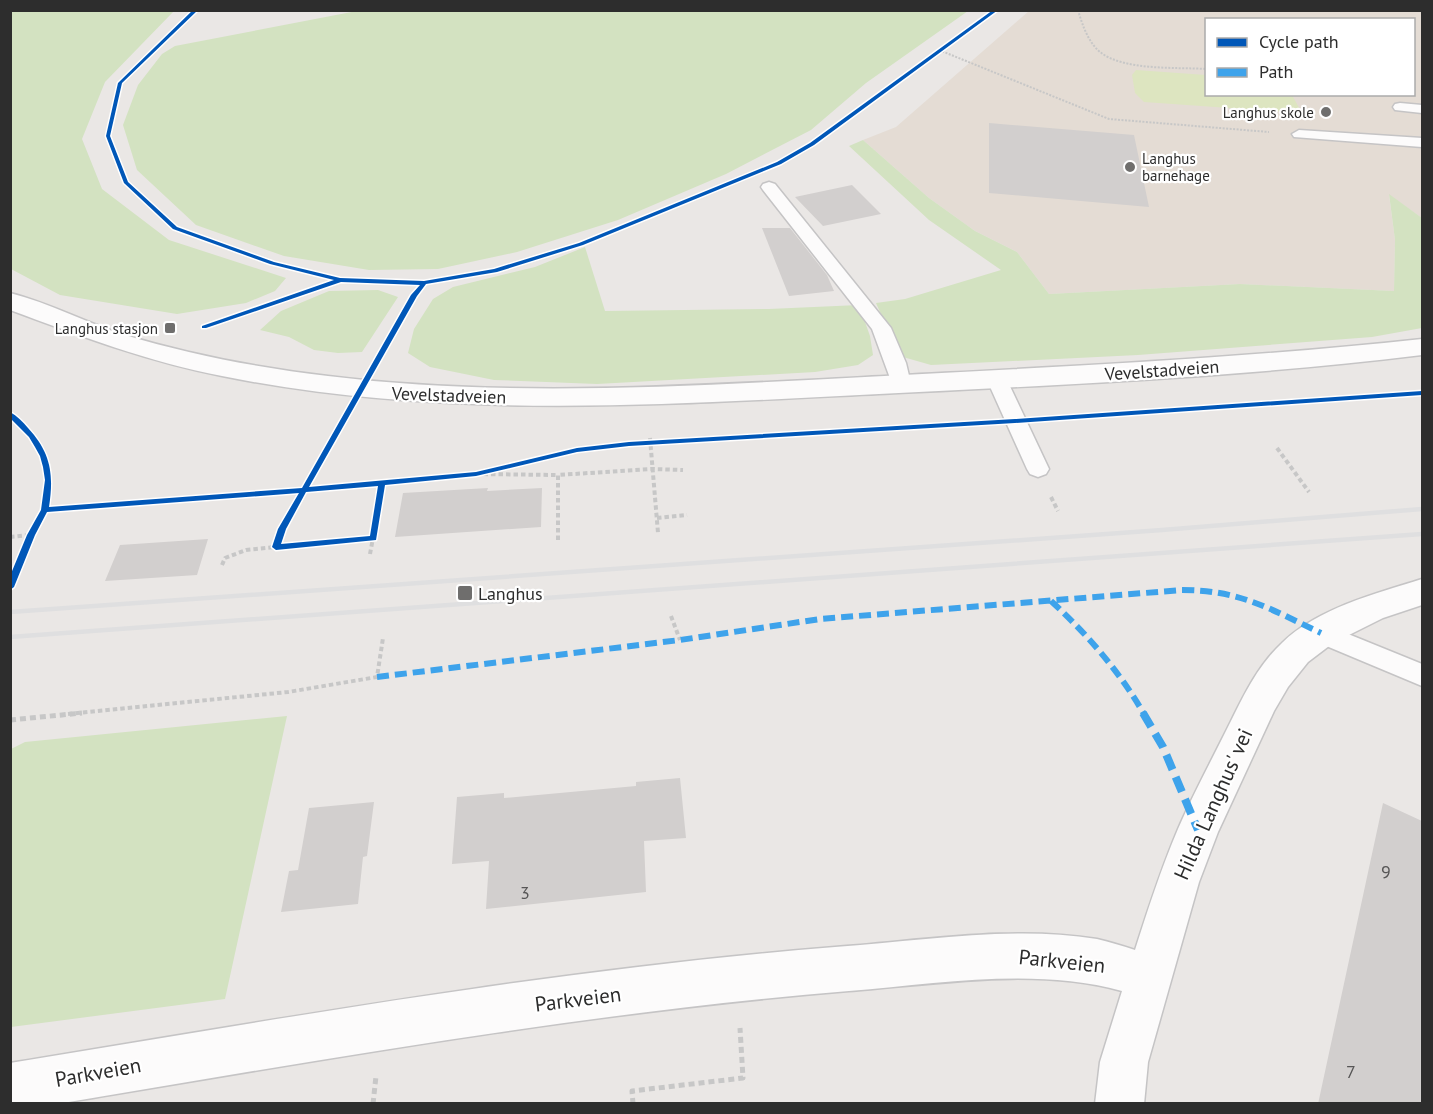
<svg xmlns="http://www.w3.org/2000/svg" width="1433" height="1114" viewBox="0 0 1433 1114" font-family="'PT Sans',sans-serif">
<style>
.education{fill:#e4dcd4;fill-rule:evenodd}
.green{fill:#d3e2c1}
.pitch{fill:#dde5c0}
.building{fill:#d2cfce}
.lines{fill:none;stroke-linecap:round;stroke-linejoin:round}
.service-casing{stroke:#c5c4c5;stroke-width:3}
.minor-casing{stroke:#c5c4c5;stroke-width:3}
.secondary-casing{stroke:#c5c4c5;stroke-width:3}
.path-far2{stroke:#c7c7c7;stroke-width:2;stroke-dasharray:2 1.5;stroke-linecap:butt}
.path-far1{stroke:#c7c7c7;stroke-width:4;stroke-dasharray:4.5 3;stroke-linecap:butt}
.path{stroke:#c7c7c7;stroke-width:5;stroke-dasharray:6 4;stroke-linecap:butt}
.service{fill:#fcfbfb;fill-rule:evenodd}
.minor{fill:#fcfbfb;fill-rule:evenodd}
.secondary{fill:#fcfbfb;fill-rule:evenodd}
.rail{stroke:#dfdfe0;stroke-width:4.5}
.quiet-far1{stroke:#3ea3eb;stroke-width:6;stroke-dasharray:12 6;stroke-linecap:butt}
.quiet{stroke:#3ea3eb;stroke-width:8;stroke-dasharray:16 8;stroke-linecap:butt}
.cycleway-casing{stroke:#fff;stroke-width:3}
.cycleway{fill:#0057b8;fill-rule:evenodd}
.poi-dot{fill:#6f6e6d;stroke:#fff;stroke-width:2}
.labels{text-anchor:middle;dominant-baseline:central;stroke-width:4.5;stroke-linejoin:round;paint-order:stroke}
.far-poi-label{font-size:15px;fill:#2d2d2d;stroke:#fff;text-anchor:end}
.street-label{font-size:18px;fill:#2d2d2d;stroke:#fff}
.poi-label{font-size:18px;fill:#2d2d2d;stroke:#fff;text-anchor:start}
.near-number-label{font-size:18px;fill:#575656}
.near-street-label{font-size:21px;fill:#2d2d2d;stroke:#fff}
</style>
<rect width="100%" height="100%" fill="#eae7e5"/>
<path class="education" d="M 1029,11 L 1422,11 L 1422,218 L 1389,195 L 1395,240 L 1394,291 L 1240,284 L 1049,294 L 1017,252 L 975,231 L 929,198 L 863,140 L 896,127 ZM 1206,20 L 1414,20 L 1414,94 L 1206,94 Z"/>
<path class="green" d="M 362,10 L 968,10 L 968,11 L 866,83 L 811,130 L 726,174 L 618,220 L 517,252 L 438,269 L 369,270 L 284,256 L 196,225 L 137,170 L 123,125 L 138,85 L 162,54 L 175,46 Z
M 10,11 L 174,11 L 105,82 L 82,139 L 102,189 L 169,240 L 286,278 L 275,291 L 246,303 L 177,314 L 60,295 L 11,269 Z
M 863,140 L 929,198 L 975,231 L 1017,252 L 1049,294 L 1240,284 L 1394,291 L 1395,240 L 1389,194 L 1422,218 L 1422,328 L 1372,337 L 1138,355 L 931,365 L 903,357 L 892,339 L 876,303 L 905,299 L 1001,270 L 929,220 L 849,146 Z
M 585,247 L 605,311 L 769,309 L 859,305 L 870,336 L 873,355 L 858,365 L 815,372 L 597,384 L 494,380 L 430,367 L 408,353 L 414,329 L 433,299 L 453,287 L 535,267 Z
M 378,290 L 398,297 L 362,352 L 338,353 L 314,350 L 289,337 L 260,330 L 281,311 L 329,291 Z
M 287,716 L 225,999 L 11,1027 L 11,749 L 25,742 Z"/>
<path class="pitch" d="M 1136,70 L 1206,75 L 1206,94 L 1292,95 L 1302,113 L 1144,102 L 1135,93 L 1132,75 Z"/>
<path class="building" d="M 989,123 L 1134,135 L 1149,207 L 989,193 Z
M 852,185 L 881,214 L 823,226 L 795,197 Z
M 762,228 L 790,228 L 827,275 L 834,291 L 789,296 Z
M 488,488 L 487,491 L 542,488 L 541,527 L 395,537 L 403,493 Z
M 208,539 L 197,575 L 105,581 L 120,545 Z
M 680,778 L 686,838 L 644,841 L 646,892 L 486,909 L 489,861 L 452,864 L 457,797 L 504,793 L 504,798 L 636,786 L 636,782 Z
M 374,802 L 367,856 L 363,857 L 358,904 L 281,912 L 289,871 L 298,870 L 309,808 Z
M 1383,803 L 1422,821 L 1422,1104 L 1318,1104 Z"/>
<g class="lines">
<defs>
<path id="service" d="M 1400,103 L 1422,105 L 1422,113 L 1395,110 L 1393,107 L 1395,104 Z
M 1299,130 L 1422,138 L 1422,147 L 1294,137 L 1292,134 Z
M 769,182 L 775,184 L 891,328 L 906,363 L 911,384 L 908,389 L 901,390 L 894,389 L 872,329 L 763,190 L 761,187 L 763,184 Z
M 997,374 L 1004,376 L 1007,380 L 1049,469 L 1046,474 L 1038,477 L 1030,474 L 1027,469 L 987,380 L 990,376 Z
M 1321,623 L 1422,664 L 1422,686 L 1312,640 L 1308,633 L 1312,626 Z"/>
<path id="minor" d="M 1422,579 L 1422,605 L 1383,618 L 1333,643 L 1308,662 L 1288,687 L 1274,711 L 1218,832 L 1199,882 L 1148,1062 L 1144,1104 L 1095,1104 L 1100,1062 L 1122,991 C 1034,967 939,984 849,991 C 583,1013 320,1060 57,1104 L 10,1104 L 10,1063 C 284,1018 559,969 835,947 C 920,941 1013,925 1097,939 C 1110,942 1123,946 1135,950 C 1148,909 1161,869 1178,829 C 1191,799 1207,769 1222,739 C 1239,706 1254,669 1282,643 C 1316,609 1377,593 1422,579 Z"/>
<path id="secondary" d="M 10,293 C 50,303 86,323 125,335 C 191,355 260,368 328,376 C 506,398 687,386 865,377 C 1051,367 1237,359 1422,339 L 1422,355 C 1242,377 1061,385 879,394 C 660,405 439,420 222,376 C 149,362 80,336 10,310 Z"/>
</defs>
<use href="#service" class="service-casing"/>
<use href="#minor" class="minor-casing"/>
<use href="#secondary" class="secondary-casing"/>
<path class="path-far2" d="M 1078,10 C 1082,24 1088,42 1100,52 C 1124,71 1176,67 1206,69
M 939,50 L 1109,119 L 1269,132"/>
<path class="path-far1" d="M 650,438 L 658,533
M 1277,448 L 1309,492
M 476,474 L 558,475
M 1051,497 L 1058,511
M 657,518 L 687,515
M 10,537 L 31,535
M 558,540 L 558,475 L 652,469 L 683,470
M 370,554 L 373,538
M 222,565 L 225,558 L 246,550 L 276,547
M 671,616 L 680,640
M 68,714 L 288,692 L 377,677 L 383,638"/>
<path class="path" d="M 10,720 L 82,713
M 373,1104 L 376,1076
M 633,1104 L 632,1091 L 743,1078 L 740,1028"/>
<use href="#service" class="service"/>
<use href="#minor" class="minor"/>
<use href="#secondary" class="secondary"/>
<path class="rail" d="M 10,612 L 1162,530 L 1422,509
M 10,637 L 1422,534"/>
<path class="quiet-far1" d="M 1051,601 C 1087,634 1120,672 1144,714
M 377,677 L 680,640 L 820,619 L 1182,590 C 1240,590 1270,609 1321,633"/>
<path class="quiet" d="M 1143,713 L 1163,747 L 1198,830"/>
<defs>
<path id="cycleway" d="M 193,10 L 198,10 L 122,83 L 110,136 L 128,182 L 177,227 L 274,262 L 340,278 L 424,281 L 494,269 L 579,243 L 777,162 L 810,143 L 993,10 L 998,10 L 814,145 L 781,164 L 583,245 L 497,272 L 426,284 L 417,296 L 309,487 L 476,472 L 577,448 L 629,442 L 1015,419 L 1422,391 L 1422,395 L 1015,423 L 629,446 L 577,452 L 476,476 L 385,485 L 376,540 L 276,550 L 272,547 L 278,529 L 299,493 L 47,512 L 35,535 L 14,587 L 10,590 L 10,576 L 27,535 L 41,510 L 45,480 L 43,467 L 40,456 L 35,447 L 29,437 L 10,418 L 10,412 C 17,416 23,422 28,428 C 51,453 54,474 49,507 L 302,488 L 411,295 L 420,285 L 341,282 L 206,328 L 202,328 L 202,326 L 334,280 L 270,264 L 173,229 L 124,183 L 106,136 L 118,83 ZM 378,486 L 370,536 L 281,544 L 286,529 L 306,492 Z"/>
</defs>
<use href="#cycleway" class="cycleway-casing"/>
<use href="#cycleway" class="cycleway"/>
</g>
<g class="poi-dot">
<circle cx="1326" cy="112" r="6"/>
<circle cx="1130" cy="167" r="6"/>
<rect x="164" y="322" width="12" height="12" rx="3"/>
<rect x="457" y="585" width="16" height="16" rx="3"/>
</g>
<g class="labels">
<g class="far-poi-label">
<text x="1314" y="112">Langhus skole</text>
<text x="1142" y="158" text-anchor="start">Langhus<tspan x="1142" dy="17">barnehage</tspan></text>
<text x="158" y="328">Langhus stasjon</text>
</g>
<g class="street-label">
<text transform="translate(1162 370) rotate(-4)">Vevelstadveien</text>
<text transform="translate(449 395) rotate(2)">Vevelstadveien</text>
</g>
<g class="poi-label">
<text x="478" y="593">Langhus</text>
</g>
<g class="near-number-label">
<text x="1386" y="871">9</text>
<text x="525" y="892">3</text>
<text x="1351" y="1071">7</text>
</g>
<g class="near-street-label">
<text transform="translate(1213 804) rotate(-66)">Hilda Langhus' vei</text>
<text transform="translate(1062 961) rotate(6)">Parkveien</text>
<text transform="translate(578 999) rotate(-7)">Parkveien</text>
<text transform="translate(98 1072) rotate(-10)">Parkveien</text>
</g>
</g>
<rect width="1433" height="1114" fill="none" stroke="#2d2d2d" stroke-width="24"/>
<rect x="1205" y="18" width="210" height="78" fill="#ffffff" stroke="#ababab" stroke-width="1.5"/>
<rect x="1217" y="38" width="30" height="9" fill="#0057b8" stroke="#ababab" stroke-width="1.5"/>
<text x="1259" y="48" font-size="18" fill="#2d2d2d">Cycle path</text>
<rect x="1217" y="68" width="30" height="9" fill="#3ea3eb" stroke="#ababab" stroke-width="1.5"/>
<text x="1259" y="78" font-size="18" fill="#2d2d2d">Path</text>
</svg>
